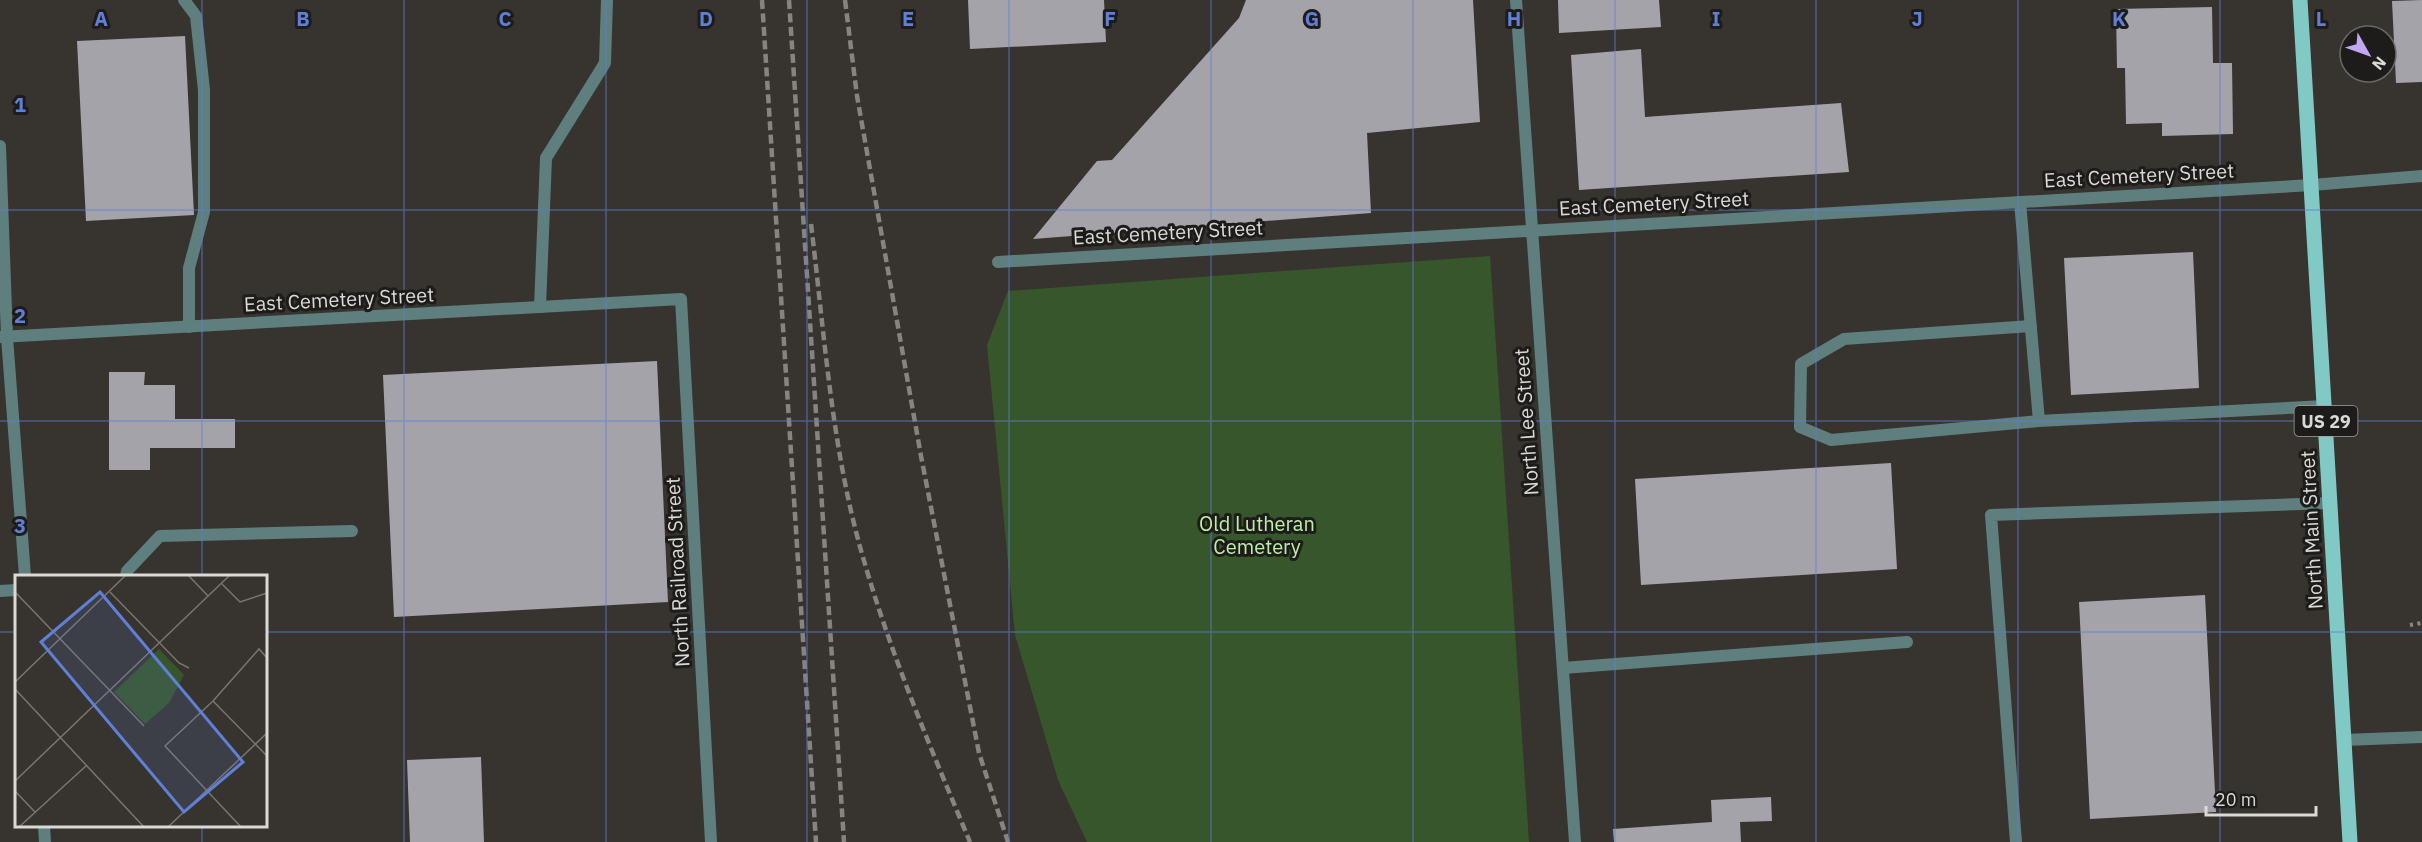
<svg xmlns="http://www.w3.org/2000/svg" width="2422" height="842" viewBox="0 0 2422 842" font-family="'IBM Plex Sans',sans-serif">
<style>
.green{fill:#38562b}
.building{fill:#a4a3aa}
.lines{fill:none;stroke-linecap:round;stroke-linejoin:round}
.path{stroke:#8d8a86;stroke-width:4;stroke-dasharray:3 4.5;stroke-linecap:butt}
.service{stroke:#5e7f7d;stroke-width:12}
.minor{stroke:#5e7f7d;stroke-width:12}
.tertiary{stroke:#5e7f7d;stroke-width:12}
.primary{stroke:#81c9c5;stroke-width:15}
.rail{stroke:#868480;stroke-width:4.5;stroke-dasharray:9 4.5;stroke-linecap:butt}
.grid{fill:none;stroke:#607fd7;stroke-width:1.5;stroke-opacity:0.55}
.labels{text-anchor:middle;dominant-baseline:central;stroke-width:6;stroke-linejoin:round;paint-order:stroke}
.shield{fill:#1e1c1a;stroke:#a2a09e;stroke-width:1.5}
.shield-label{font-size:18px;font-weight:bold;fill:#dbd9d6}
.street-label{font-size:20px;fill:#dbd9d6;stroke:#1e1c1a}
.park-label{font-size:20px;fill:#baf0a4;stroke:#1e1c1a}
.inset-road{fill:none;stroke:#797672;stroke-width:1.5}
.view{fill:#607fd7;fill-opacity:0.15;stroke:#607fd7;stroke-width:3}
.inset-edge{fill:none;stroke:#dbd9d6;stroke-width:3}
.grid-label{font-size:20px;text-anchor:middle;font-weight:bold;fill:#607fd7;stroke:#1e1c1a;stroke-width:6;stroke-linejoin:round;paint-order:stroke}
</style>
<rect width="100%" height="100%" fill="#37342f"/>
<path class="green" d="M 1490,256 L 1529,842 L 1087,842 L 1058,780 L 1015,635 L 987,345 L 1008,291 Z"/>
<path class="building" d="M 968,0 L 1104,0 L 1106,42 L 970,49 Z
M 1246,0 L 1473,0 L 1480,122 L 1367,133 L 1371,213 L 1033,239 L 1097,161 L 1112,160 L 1239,18 Z
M 1558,0 L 1659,0 L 1661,27 L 1559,33 Z
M 2422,0 L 2422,82 L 2396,83 L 2392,1 Z
M 2212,7 L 2213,63 L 2232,63 L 2233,134 L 2162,136 L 2162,123 L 2126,124 L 2125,68 L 2117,68 L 2116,9 Z
M 185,36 L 194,215 L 86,221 L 77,41 Z
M 1641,49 L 1645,117 L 1841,103 L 1849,172 L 1579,190 L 1571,55 Z
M 2193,252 L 2199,388 L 2071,395 L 2064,258 Z
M 657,361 L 668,602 L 394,617 L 383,375 Z
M 109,372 L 145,372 L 144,385 L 175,385 L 175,419 L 235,419 L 235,448 L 150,448 L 150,470 L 109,470 Z
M 1891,463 L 1897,569 L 1641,585 L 1635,479 Z
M 2205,595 L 2216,812 L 2090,819 L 2079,602 Z
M 481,757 L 484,842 L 410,842 L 407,760 Z
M 1771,797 L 1772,821 L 1740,822 L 1741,842 L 1614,842 L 1613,829 L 1712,822 L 1711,800 Z"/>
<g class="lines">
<path class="path" d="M 2410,625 L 2422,623"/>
<path class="service" d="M 184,0 L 196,16 L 204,90 L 204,212 L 189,268 L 189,327
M 2020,202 L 2039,421 L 2325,406
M 540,307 L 546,158 L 605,63 L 607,0
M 2031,326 L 1844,339 L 1801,364 L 1800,427 L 1831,440 L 2039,421
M 126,576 L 127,571 L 160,536 L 352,531
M 0,591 L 16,590
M 1563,668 L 1907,642
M 2344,740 L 2422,737
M 2016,842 L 1991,515 L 2330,503"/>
<path class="minor" d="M 1516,0 L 1575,842
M 998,262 L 2312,185 L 2422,176
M 0,337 L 681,299 L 711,842"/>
<path class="tertiary" d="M 0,146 L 7,337 L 25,576
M 44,826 L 45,842"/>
<path class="primary" d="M 2300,0 L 2350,842"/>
<path class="rail" d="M 762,0 L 816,842
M 789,0 L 844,842
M 845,0 L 857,96 L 921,456 L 979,753 L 1008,842
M 811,224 C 824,330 831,440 859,543 C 887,646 929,744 970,842"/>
</g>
<path class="grid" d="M 202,0 L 202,576M 404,0 L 404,842M 606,0 L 606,842M 807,0 L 807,842M 1009,0 L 1009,842M 1211,0 L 1211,842M 1413,0 L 1413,842M 1615,0 L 1615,842M 1816,0 L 1816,842M 2018,0 L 2018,842M 2220,0 L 2220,842M 0,210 L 2422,210M 0,421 L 2422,421M 0,632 L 16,632M 266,632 L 2422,632M 202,826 L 202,842"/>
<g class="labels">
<rect class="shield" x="2294.5" y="406" width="63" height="30" rx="4.5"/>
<g class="shield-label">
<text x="2326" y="421">US 29</text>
</g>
<g class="street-label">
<text transform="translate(2139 175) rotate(-3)">East Cemetery Street</text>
<text transform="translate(1654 203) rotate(-3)">East Cemetery Street</text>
<text transform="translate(1168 232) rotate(-3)">East Cemetery Street</text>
<text transform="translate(339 299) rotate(-3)">East Cemetery Street</text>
<text transform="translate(1526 422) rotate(-94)">North Lee Street</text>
<text transform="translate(2311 530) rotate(-93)">North Main Street</text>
<text transform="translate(677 572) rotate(-93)">North Railroad Street</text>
</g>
<g class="park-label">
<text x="1257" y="523">Old Lutheran<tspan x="1257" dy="23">Cemetery</tspan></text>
</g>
</g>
<g transform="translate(15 575)">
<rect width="252" height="252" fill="#37342f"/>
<path d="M 144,74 L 169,100 L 154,128 L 130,149 L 99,117 Z" fill="#38562b"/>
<path class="inset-road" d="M 173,0 L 193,21M 207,9 L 225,27 L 252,18M 0,17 L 129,151M 95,17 L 164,88 L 174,93M 0,107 L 111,0M 0,114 L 129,252M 198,126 L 252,181M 0,206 L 215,0M 0,216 L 20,237M 4,252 L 72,190M 153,252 L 252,158M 226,252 L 150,171 L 198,126 L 244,74 L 252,83"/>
<path class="view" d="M 85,17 L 228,187 L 169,237 L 26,67 Z"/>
<rect width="252" height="252" class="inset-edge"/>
</g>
<g class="grid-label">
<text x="101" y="26">A</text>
<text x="303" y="26">B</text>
<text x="505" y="26">C</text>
<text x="706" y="26">D</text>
<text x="908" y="26">E</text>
<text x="1110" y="26">F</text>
<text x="1312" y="26">G</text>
<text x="1514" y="26">H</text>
<text x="1716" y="26">I</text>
<text x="1917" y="26">J</text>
<text x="2119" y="26">K</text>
<text x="2321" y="26">L</text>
<text x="20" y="112">1</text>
<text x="20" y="323">2</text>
<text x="20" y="533">3</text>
</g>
<g transform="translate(2368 54) rotate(130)"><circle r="28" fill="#1e1c1a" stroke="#6a6865" stroke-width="1.5"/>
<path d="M0-4.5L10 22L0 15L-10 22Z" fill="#c2a8f3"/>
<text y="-9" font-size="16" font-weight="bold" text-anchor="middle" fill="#dbd9d6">N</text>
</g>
<path d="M2206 806v9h110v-9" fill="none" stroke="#dbd9d6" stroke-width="3"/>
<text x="2215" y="806" font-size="18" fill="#dbd9d6" stroke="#1e1c1a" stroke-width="4.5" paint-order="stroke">20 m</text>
</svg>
